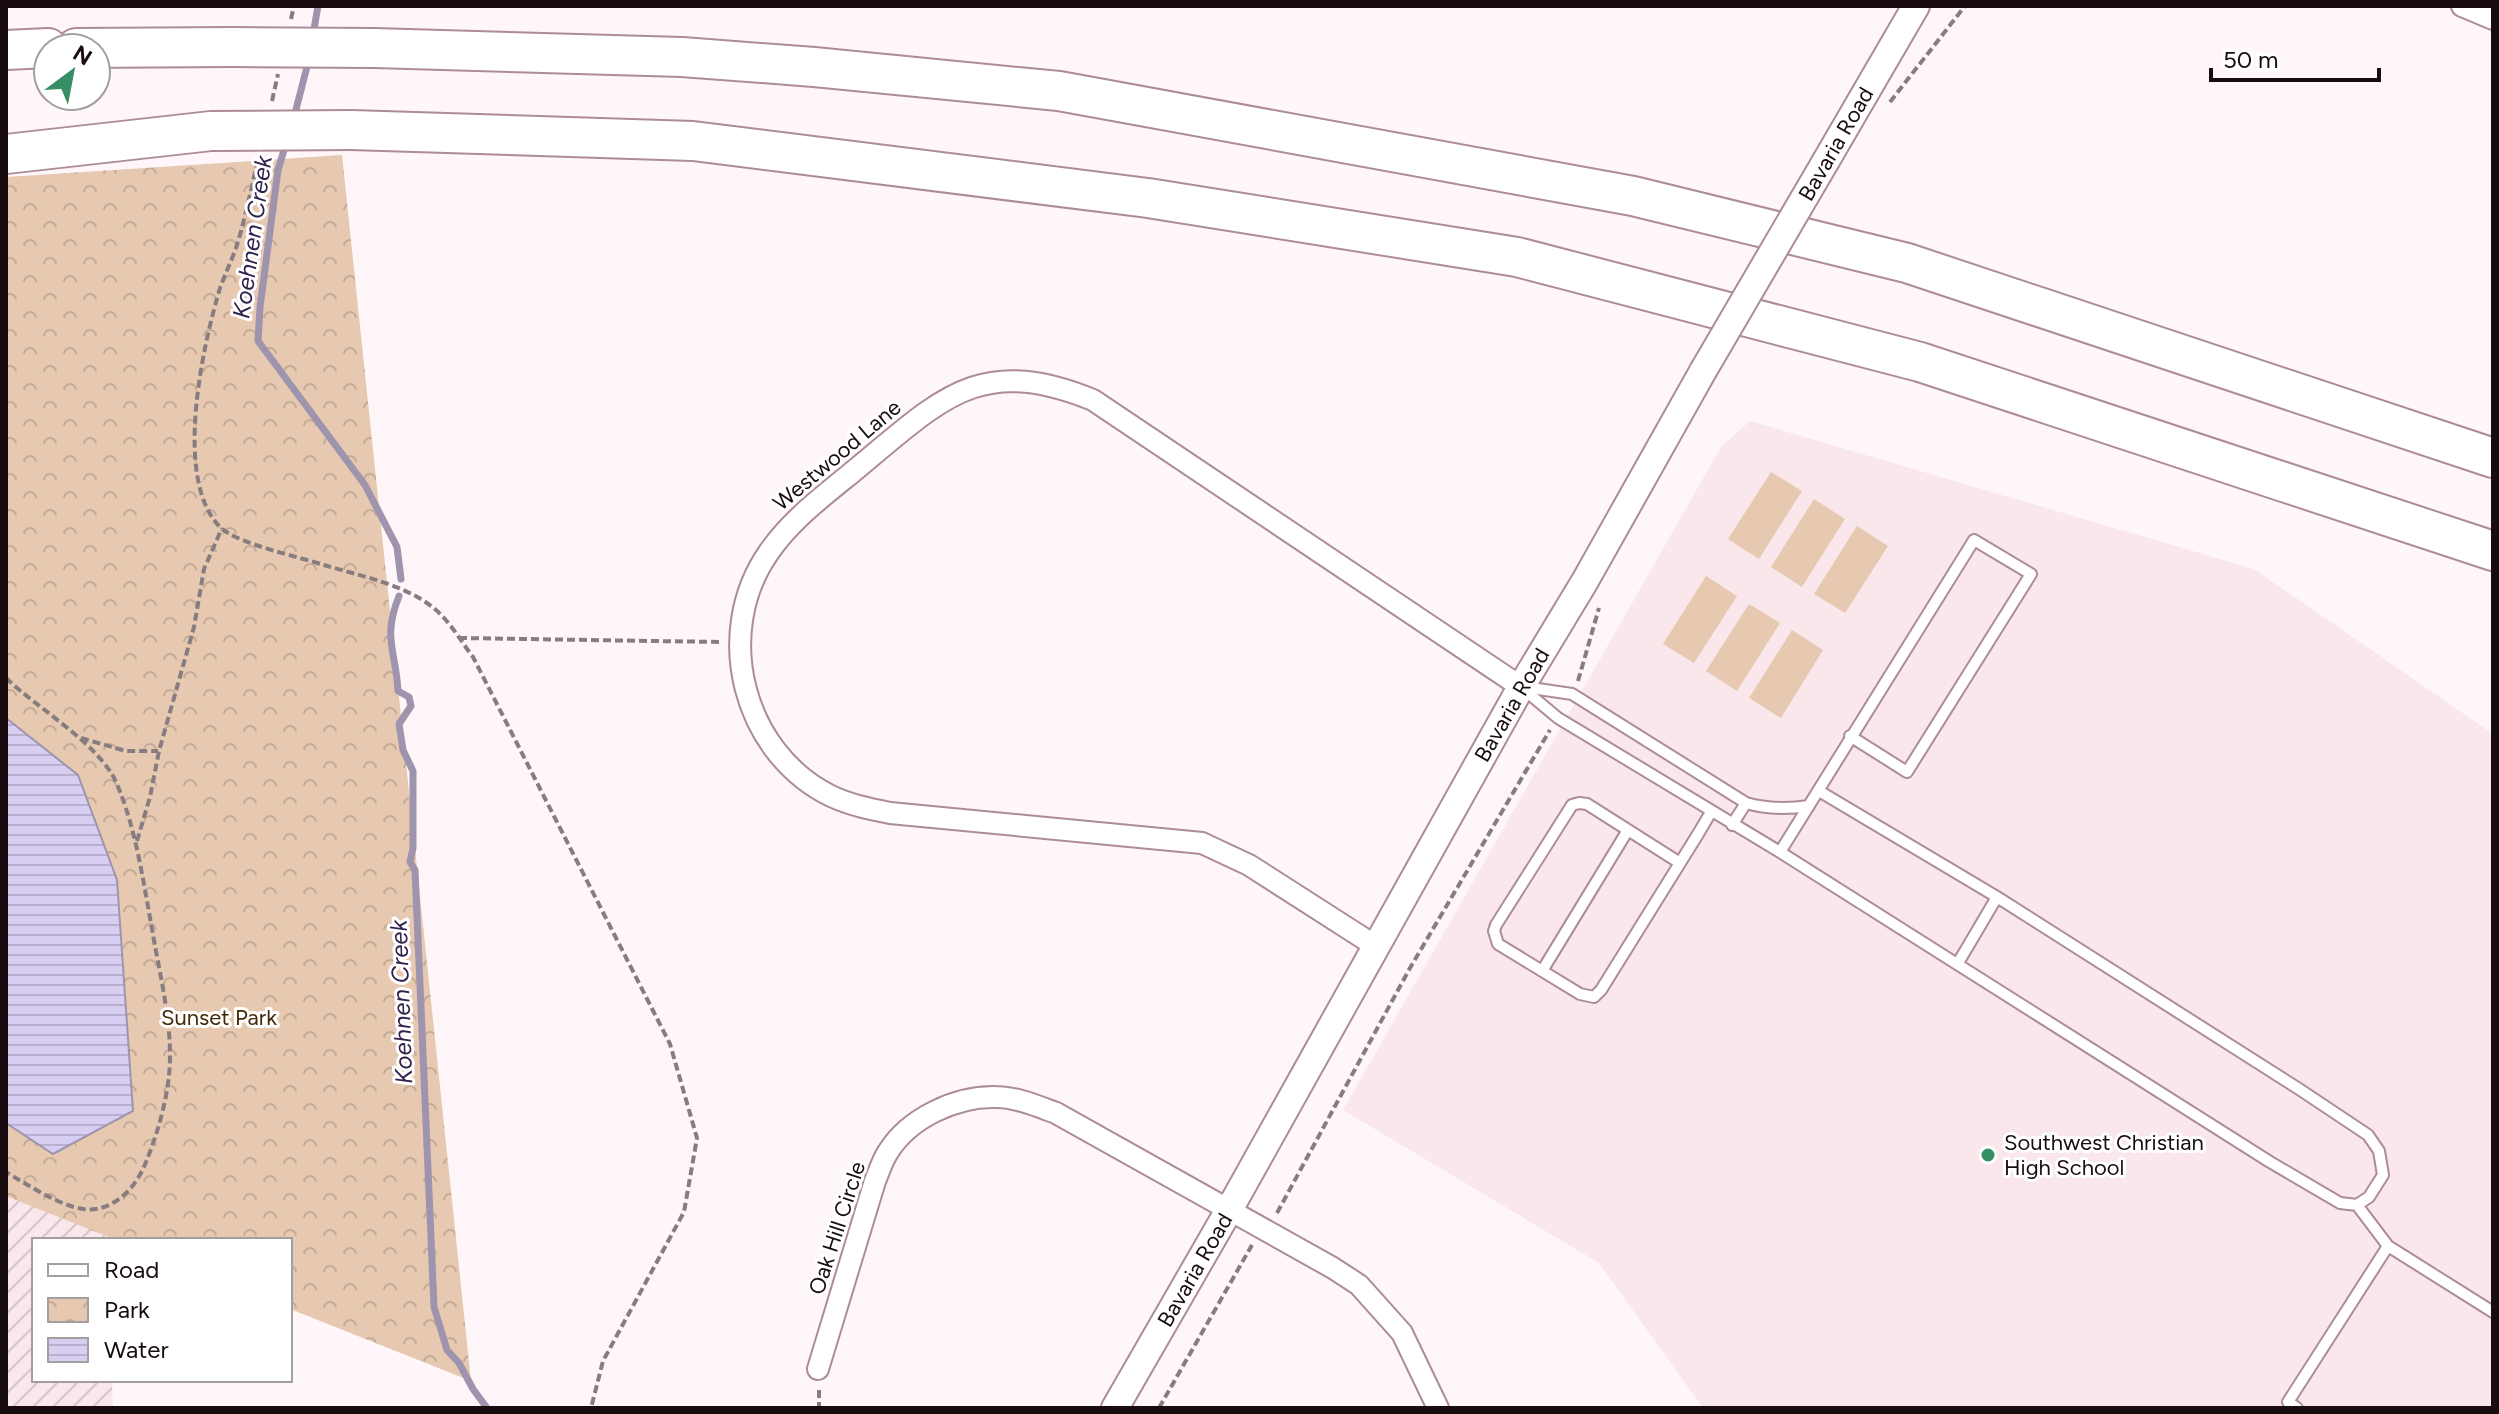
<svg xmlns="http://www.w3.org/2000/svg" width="2499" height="1414" viewBox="0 0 2499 1414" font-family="Figtree,sans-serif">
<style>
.built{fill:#f9e7eb}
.industrial{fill:url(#industrial-furrows)}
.grass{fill:#e6c9b0}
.park{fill:url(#park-crowns)}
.water{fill:url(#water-rules);stroke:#9e94ae;stroke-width:2}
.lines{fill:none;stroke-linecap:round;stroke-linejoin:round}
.stream{stroke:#9e94ae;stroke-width:7}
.service-casing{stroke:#ad8c95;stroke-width:14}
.minor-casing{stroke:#ad8c95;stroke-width:24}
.tertiary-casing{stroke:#ad8c95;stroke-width:30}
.motorway-casing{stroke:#ad8c95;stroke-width:42}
.path{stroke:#877d80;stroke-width:4;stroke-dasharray:8 4;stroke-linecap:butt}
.service{stroke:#fff;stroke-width:10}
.minor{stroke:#fff;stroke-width:20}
.tertiary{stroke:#fff;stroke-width:26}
.motorway{stroke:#fff;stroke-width:38}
.tertiary-bridge-casing{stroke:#ad8c95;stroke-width:30;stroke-linecap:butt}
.motorway-bridge-casing{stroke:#ad8c95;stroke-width:42;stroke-linecap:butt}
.tertiary-bridge{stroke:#fff;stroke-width:26}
.motorway-bridge{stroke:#fff;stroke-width:38}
.poi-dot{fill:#358e64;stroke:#fff;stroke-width:3}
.labels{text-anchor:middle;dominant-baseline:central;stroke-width:6;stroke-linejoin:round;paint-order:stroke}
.street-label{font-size:22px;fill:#180c10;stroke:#fff}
.park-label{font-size:22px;fill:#452807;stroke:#fff}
.poi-label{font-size:22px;fill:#180c10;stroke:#fff;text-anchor:start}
.water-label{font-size:24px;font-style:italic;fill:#30214d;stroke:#fff}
</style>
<defs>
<pattern id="industrial-furrows" width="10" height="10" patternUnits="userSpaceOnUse" patternTransform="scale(2)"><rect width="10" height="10" fill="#f9e7eb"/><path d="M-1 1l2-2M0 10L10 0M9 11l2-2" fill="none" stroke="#d5c5c8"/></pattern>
<pattern id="park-crowns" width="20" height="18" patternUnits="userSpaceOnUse" patternTransform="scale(2)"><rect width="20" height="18" fill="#e6c9b0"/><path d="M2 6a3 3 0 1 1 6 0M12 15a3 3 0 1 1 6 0" fill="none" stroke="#c5ab96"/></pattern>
<pattern id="water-rules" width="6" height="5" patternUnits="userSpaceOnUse" patternTransform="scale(2)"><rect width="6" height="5" fill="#d7cef1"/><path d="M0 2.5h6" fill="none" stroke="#b8b0ce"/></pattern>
</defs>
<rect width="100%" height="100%" fill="#fef6f8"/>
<path class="built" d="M 1750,421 L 2254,569 L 2493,734 L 2493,1408 L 1703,1408 L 1599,1263 L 1343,1110 L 1721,447 Z"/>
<path class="industrial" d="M 6,1170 L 105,1208 L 106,1240 L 34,1240 L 34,1380 L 112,1380 L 113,1408 L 6,1408 Z"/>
<path class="grass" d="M 1771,472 L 1802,491 L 1759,559 L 1728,539 Z
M 1814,499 L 1845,519 L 1802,587 L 1771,567 Z
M 1857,526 L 1888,546 L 1845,613 L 1814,594 Z
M 1706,576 L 1737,596 L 1694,663 L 1663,644 Z
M 1749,604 L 1780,623 L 1737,691 L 1706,671 Z
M 1792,630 L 1823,650 L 1781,718 L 1749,698 Z"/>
<path class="park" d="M 342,155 L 471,1381 L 290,1309 L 290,1240 L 116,1240 L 6,1196 L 6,177 Z"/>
<path class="water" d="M 6,718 L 78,775 L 117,880 L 133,1111 L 53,1154 L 6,1123 Z"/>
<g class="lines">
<path class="stream" d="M 313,35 L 318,6
M 293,121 L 309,59
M 287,140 L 278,170 L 260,307 L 258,341 L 365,485 L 397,547 L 401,579
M 399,596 C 382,639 396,650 398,691 L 409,697 L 411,706 L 399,724 L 403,750 L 413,771 L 413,848 L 410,862 L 415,870 L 434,1307 L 447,1350 L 459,1363 L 473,1389 L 487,1408"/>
<defs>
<path id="service" d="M 1521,687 L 1558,718 L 1780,852 L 2270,1162 L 2340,1203 L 2357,1205 L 2369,1197 L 2383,1175 L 2379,1151 L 2368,1135 L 2299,1089 L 1997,897 L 1819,791
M 1524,687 L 1572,694 L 1746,803 C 1767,809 1788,809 1809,806
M 1732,825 L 1746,803
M 1780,852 L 1974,540 L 2031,574 L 1907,772 L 1850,736
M 1680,863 L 1587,804 L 1579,803 L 1572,805 L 1496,925 L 1494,931 L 1498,944 L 1580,994 L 1594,997 L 1601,990 L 1698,834 L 1711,812
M 1958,963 L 1997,897
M 1542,971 L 1628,830
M 2357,1205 L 2388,1246 L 2493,1312
M 2297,1408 L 2288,1402 L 2388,1246"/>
<path id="minor" d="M 2462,6 L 2493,19
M 1377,947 L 1249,865 L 1202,843 L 890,813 C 870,809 850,805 831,796 C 743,753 712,633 769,552 C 793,517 829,492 861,465 C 944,396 982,355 1093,400 L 1521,687
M 818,1369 L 875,1181 C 879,1172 882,1161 888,1152 C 909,1118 956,1096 996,1097 C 1016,1097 1037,1106 1056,1113 L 1333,1268 L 1359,1285 L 1402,1333 L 1438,1408"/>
<path id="tertiary" d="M 1827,159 L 1916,6
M 1115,1408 L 1229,1210 L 1521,687 L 1585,581 L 1703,371"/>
<path id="motorway" d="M 76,48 L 233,47
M 374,48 L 682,57 L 814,67 L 1059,91 L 1633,196 L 1907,263 L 2493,458
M 6,50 L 48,48
M 351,130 L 693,141 L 1148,198 L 1517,257 L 1920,362 L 2493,551
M 6,154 L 211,131"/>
</defs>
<use href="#service" class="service-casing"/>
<use href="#minor" class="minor-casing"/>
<use href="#tertiary" class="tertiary-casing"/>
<use href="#motorway" class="motorway-casing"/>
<path class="path" d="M 291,19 L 294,6
M 272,101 L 278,74
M 1890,102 L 1965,6
M 258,160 C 251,189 245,220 236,248 C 231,262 225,274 220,288 C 203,345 172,481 221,528 C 239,544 299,557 324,565 C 363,577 416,586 444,618 C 455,630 463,644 473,657 L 670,1044 L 697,1138 L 684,1212 L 603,1361 L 591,1408
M 459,638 L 720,642
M 6,678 C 37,708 99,744 116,782 C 136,828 143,880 152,929 C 159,971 170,1013 170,1056 C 170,1091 159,1130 146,1162 C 136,1188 113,1213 83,1209 C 60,1206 26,1184 6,1172
M 1578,681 L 1599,608
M 81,738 L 126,751 L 158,751
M 137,841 L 150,797 L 159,751 L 194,627 L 204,569 L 222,528
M 1277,1213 L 1410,968 L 1550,730
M 819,1390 L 819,1408
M 1159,1408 L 1252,1245"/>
<use href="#service" class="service"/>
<use href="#minor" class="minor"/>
<use href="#tertiary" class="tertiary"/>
<use href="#motorway" class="motorway"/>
<defs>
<path id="tertiary-bridge" d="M 1703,371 L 1827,159"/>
<path id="motorway-bridge" d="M 233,47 L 374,48
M 211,131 L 351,130"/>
</defs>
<use href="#tertiary-bridge" class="tertiary-bridge-casing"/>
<use href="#motorway-bridge" class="motorway-bridge-casing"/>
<use href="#tertiary-bridge" class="tertiary-bridge"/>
<use href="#motorway-bridge" class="motorway-bridge"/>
</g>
<circle class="poi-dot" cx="1988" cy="1155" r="8"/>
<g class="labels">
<g class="street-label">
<text transform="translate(1836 144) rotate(-60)">Bavaria Road</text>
<text transform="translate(837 455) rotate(-40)">Westwood Lane</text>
<text transform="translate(1512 705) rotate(-60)">Bavaria Road</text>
<text transform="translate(837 1228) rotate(-72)">Oak Hill Circle</text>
<text transform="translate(1195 1270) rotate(-60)">Bavaria Road</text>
</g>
<g class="park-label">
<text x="219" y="1017">Sunset Park</text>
</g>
<g class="poi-label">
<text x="2004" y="1142">Southwest Christian<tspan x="2004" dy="25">High School</tspan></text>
</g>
<g class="water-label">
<text transform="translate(252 237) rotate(-82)">Koehnen Creek</text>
<text transform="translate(401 1002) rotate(-92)">Koehnen Creek</text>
</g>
</g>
<rect width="2499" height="1414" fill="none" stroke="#180c10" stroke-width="16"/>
<rect x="32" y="1238" width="260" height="144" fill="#ffffff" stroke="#a39e9f" stroke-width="2"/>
<rect x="48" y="1264" width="40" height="12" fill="#ffffff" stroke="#a39e9f" stroke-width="2"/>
<text x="104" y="1278" font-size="24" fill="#180c10">Road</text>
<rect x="48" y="1298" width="40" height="24" fill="url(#park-crowns)" stroke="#a39e9f" stroke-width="2"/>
<text x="104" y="1318" font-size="24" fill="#180c10">Park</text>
<rect x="48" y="1338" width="40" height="24" fill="url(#water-rules)" stroke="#a39e9f" stroke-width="2"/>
<text x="104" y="1358" font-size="24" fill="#180c10">Water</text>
<g transform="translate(72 72) rotate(32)"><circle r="38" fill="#ffffff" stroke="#a39e9f" stroke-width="2"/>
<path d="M0-6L14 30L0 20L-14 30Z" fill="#358e64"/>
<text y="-12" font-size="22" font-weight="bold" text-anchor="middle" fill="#180c10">N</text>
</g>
<path d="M2211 68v12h168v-12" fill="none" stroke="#180c10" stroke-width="4"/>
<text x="2223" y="68" font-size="24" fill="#180c10" stroke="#ffffff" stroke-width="6" paint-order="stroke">50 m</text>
</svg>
